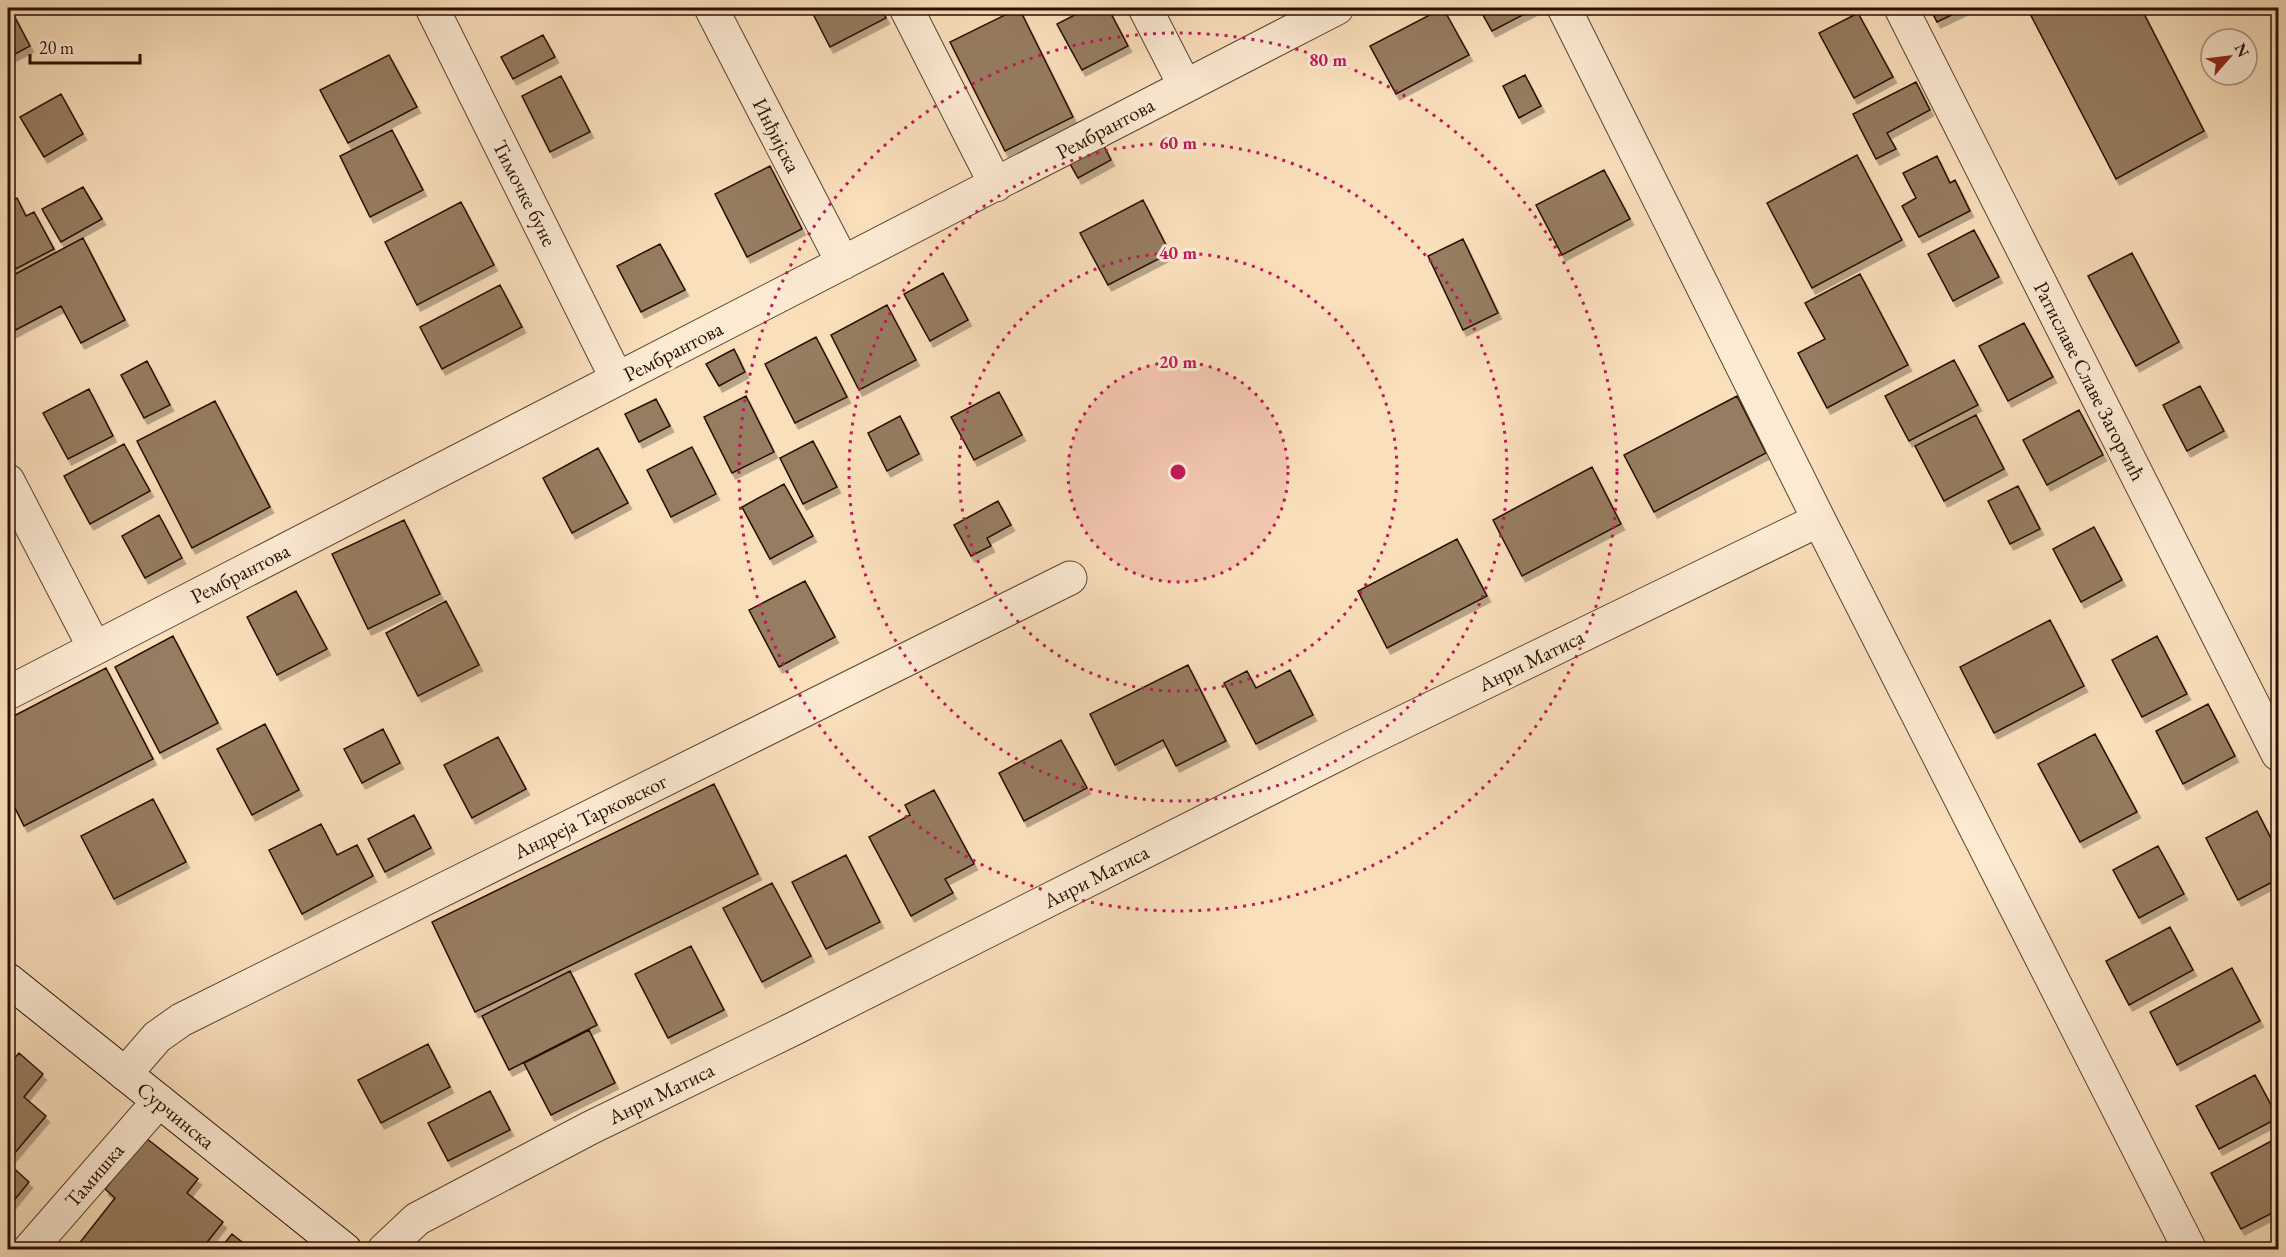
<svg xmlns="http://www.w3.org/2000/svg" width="2286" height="1257" viewBox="0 0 2286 1257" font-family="'EB Garamond',serif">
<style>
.building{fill:#967b61;stroke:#290f00;stroke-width:1.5;filter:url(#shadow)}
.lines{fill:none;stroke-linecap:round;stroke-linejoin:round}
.minor-casing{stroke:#5d432f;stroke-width:35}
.secondary-casing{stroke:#290f00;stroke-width:35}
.minor{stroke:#fcead3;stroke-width:33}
.secondary{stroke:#fcead3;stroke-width:33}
.ring{fill:none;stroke:#c2185b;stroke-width:3;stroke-dasharray:3 6}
.labels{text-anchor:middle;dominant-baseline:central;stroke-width:6;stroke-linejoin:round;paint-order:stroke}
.street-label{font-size:21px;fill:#290f00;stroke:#fcead3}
.centre{fill:#c2185b;stroke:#fcead3;stroke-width:3}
.ring-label{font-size:18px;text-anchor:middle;font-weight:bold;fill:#c2185b;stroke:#fcead3;stroke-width:6;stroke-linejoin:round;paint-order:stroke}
</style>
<defs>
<filter id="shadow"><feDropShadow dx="3.5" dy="6" stdDeviation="0" flood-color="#0004"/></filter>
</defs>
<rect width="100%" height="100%" fill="#fadfbb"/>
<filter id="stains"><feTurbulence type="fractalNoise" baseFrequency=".00333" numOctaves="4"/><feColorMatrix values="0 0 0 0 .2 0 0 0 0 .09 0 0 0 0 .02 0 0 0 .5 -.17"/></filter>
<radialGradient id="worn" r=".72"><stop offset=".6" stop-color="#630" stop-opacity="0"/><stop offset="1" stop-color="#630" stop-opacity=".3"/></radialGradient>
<path class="building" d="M 8,8 L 10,8 L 30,46 L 8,58 Z
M 810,8 L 881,8 L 886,18 L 830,47 Z
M 1019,8 L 1073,117 L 1005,151 L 950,42 Z
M 1088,8 L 1108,8 L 1128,46 L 1082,70 L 1057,24 Z
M 1443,8 L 1469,55 L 1396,94 L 1370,46 Z
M 1479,8 L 1536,8 L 1492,31 Z
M 1930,8 L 1966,8 L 1937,22 Z
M 2027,8 L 2141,8 L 2204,131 L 2116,179 Z
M 1858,13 L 1893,77 L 1854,98 L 1819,33 Z
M 543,35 L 555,57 L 513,79 L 501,57 Z
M 389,55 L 417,107 L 348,143 L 320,90 Z
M 1525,75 L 1541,106 L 1519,118 L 1503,86 Z
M 561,76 L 590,132 L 550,152 L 522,96 Z
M 1916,82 L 1930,110 L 1887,133 L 1896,149 L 1876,159 L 1853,114 Z
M 61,94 L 83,134 L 44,157 L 20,117 Z
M 392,130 L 423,190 L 370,217 L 340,156 Z
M 1098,134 L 1111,160 L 1078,178 L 1064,153 Z
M 1857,155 L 1902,240 L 1812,288 L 1767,203 Z
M 1937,156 L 1950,183 L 1955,180 L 1970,211 L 1919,237 L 1902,206 L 1916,198 L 1903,173 Z
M 770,166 L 802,229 L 747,257 L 715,194 Z
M 1604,170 L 1630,219 L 1562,255 L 1536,205 Z
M 83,187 L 102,219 L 61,242 L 42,209 Z
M 17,198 L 26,216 L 34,212 L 54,249 L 8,273 L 8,204 Z
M 1143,200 L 1170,253 L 1108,285 L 1080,233 Z
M 461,202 L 494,265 L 417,305 L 385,242 Z
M 1974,230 L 1999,277 L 1953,301 L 1928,254 Z
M 83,238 L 125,320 L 81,343 L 61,306 L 8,334 L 8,278 Z
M 1463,239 L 1498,313 L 1463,330 L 1428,256 Z
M 660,244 L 685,290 L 641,312 L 617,266 Z
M 2132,253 L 2179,342 L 2136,366 L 2088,276 Z
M 943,273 L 968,320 L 930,341 L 904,294 Z
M 1860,274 L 1908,365 L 1827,408 L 1798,353 L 1825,339 L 1805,303 Z
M 500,285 L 522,327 L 442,369 L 420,327 Z
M 887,305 L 916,360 L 859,390 L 831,335 Z
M 2024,323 L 2053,377 L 2008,401 L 1979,346 Z
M 816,337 L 847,397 L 795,423 L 765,364 Z
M 734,349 L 745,372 L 719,386 L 706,364 Z
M 1954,360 L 1978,405 L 1909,441 L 1885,396 Z
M 147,361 L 170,405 L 144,418 L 121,375 Z
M 2200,386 L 2224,431 L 2187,451 L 2163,405 Z
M 89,389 L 113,436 L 68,459 L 43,413 Z
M 999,392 L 1022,435 L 974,460 L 951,417 Z
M 746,396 L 774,452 L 732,473 L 704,417 Z
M 1737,396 L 1766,453 L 1654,512 L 1624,455 Z
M 656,399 L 670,426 L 639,442 L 625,414 Z
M 215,401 L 270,507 L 192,548 L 137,441 Z
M 2079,410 L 2103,455 L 2047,485 L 2023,440 Z
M 1976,415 L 2004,469 L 1944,501 L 1915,446 Z
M 900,416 L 919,454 L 887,471 L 868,433 Z
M 813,441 L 837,487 L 803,504 L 780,458 Z
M 124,444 L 150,491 L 90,524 L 64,476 Z
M 692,447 L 716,494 L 671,517 L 647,470 Z
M 598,448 L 628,503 L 572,533 L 543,478 Z
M 1592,467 L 1621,524 L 1522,576 L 1493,520 Z
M 784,484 L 813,536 L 770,559 L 742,507 Z
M 2018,486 L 2040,529 L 2010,544 L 1988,501 Z
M 998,501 L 1011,525 L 987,538 L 991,546 L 971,556 L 954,525 Z
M 159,515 L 182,558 L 145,578 L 122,536 Z
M 404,520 L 440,594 L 368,629 L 332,554 Z
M 2094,527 L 2122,580 L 2081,602 L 2053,549 Z
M 1457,539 L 1487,596 L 1387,648 L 1358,591 Z
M 805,581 L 835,637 L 779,667 L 749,610 Z
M 296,591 L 327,649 L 277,675 L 247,617 Z
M 446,601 L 479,665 L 418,696 L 386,633 Z
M 2050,620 L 2084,686 L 1994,733 L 1960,667 Z
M 173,636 L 218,723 L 160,753 L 115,667 Z
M 2157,636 L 2187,694 L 2142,717 L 2112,660 Z
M 1188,665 L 1226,741 L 1176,766 L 1163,740 L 1115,765 L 1090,714 Z
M 106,668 L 153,759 L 24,826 L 8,794 L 8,719 Z
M 1290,670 L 1313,715 L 1256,744 L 1224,683 L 1247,671 L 1256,688 Z
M 2208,704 L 2235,756 L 2183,784 L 2156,731 Z
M 265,724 L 299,790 L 252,815 L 217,749 Z
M 383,729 L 400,763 L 362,783 L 344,749 Z
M 2095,734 L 2137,812 L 2080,842 L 2038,764 Z
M 498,737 L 526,789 L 472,818 L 444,765 Z
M 1061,740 L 1087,788 L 1024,821 L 999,773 Z
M 714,784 L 758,874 L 475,1012 L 432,922 Z
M 934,790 L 974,864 L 945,879 L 953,893 L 911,916 L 869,837 L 910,815 L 905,805 Z
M 153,799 L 186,862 L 114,899 L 81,836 Z
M 2257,811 L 2278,852 L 2278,879 L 2238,900 L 2206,838 Z
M 414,815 L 431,848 L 385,872 L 368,839 Z
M 321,824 L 337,855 L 357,845 L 373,876 L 302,914 L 269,850 Z
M 2158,846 L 2184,894 L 2139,918 L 2113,870 Z
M 846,855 L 880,922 L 826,949 L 792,882 Z
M 772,883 L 811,956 L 762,982 L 723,908 Z
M 2170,927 L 2193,970 L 2129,1005 L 2106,961 Z
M 691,946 L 724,1010 L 668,1038 L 635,974 Z
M 2232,968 L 2260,1021 L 2177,1065 L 2150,1012 Z
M 570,971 L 597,1025 L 509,1070 L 482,1016 Z
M 589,1030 L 615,1083 L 551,1115 L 524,1063 Z
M 428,1044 L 450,1087 L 381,1123 L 358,1080 Z
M 19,1053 L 43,1074 L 24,1097 L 46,1116 L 8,1161 L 8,1059 L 11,1062 Z
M 2255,1075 L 2278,1118 L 2219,1149 L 2196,1106 Z
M 490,1091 L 510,1130 L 448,1161 L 428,1123 Z
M 146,1138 L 198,1179 L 187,1193 L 223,1222 L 201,1250 L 74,1250 L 115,1198 L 105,1189 Z
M 2277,1138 L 2278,1210 L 2241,1229 L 2211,1173 Z
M 8,1163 L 29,1182 L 8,1208 Z
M 232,1234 L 252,1250 L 219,1250 Z"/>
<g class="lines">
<defs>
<path id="minor" d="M 432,8 L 617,379
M 711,8 L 843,263
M 906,8 L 996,185
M 1145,8 L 1185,86
M 1564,8 L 1819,520 L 2190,1250
M 1901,8 L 2278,754
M 8,481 L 94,647
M 8,693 L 1337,8
M 125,1074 L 157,1037 L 181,1020 L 1070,578
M 29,1250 L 159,1101
M 384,1250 L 417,1219 L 590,1128 L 793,1029 L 1354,746 L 1819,520"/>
<path id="secondary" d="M 8,980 L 345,1250"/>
</defs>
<use href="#minor" class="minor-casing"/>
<use href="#secondary" class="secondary-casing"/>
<use href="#minor" class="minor"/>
<use href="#secondary" class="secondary"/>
</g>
<circle cx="1178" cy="472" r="110" fill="#c2185b" fill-opacity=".12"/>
<g class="ring">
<circle cx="1178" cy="472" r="110"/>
<circle cx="1178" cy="472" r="219"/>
<circle cx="1178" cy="472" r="329"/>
<circle cx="1178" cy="472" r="439"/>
</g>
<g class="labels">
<g class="street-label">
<text transform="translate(1105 128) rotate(-28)">Рембрантова</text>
<text transform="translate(777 135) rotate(63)">Инђијска</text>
<text transform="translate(525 193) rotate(63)">Тимочке буне</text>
<text transform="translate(673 351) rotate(-27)">Рембрантова</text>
<text transform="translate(2090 381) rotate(63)">Ратиславе Славе Загорчић</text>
<text transform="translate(240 573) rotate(-27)">Рембрантова</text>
<text transform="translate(1531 660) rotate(-26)">Анри Матиса</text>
<text transform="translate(590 816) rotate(-26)">Андреја Тарковског</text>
<text transform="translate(1096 876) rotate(-27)">Анри Матиса</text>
<text transform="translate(661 1093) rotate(-26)">Анри Матиса</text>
<text transform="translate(176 1115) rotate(39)">Сурчинска</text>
<text transform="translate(94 1175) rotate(-49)">Тамишка</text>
</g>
</g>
<circle cx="1178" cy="472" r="9" class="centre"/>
<g class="ring-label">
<text x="1328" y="66">80 m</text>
<text x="1178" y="149">60 m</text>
<text x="1178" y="259">40 m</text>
<text x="1178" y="368">20 m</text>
</g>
<rect width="2286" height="1257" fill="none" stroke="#fadfbb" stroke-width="30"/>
<rect x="9" y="9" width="2268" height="1239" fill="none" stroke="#290f00" stroke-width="3"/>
<rect x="15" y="15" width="2256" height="1227" fill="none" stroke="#290f00" stroke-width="1.5"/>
<g transform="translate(2229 57) rotate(62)"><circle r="28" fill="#fcead3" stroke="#a8927f" stroke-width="1.5"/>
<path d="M0-4.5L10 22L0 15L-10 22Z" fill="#8f2418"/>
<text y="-9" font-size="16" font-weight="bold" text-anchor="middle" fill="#290f00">N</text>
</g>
<path d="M30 54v9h110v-9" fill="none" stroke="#290f00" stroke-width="3"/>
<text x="39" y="54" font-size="18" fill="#290f00" stroke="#fcead3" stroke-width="4.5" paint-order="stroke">20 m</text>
<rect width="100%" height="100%" filter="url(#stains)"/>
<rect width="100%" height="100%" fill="url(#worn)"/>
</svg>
